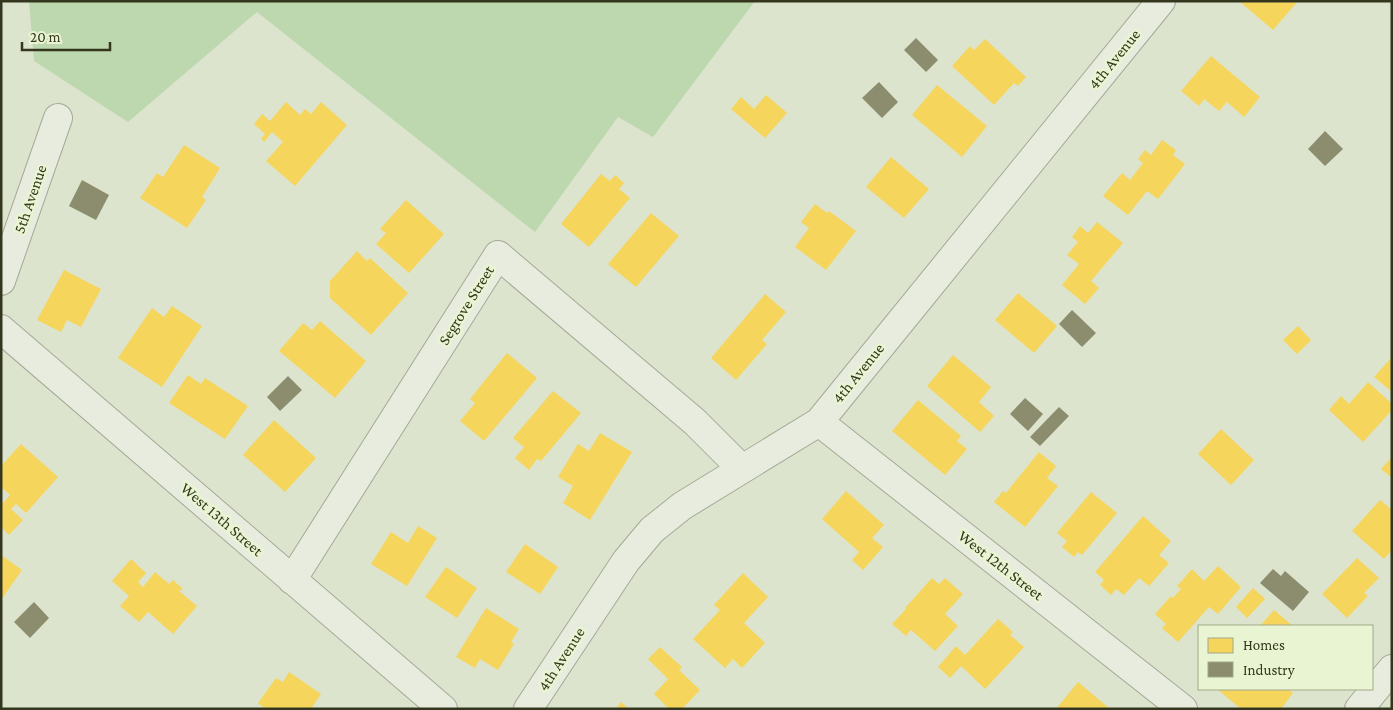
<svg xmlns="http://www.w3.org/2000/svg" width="1393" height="710" viewBox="0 0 1393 710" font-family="'Crimson Pro',serif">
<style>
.green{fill:#bdd7af}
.homes{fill:#f6d55c}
.industry{fill:#8c8c6e}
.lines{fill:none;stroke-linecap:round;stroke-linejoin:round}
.minor-casing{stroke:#a4a996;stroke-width:30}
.minor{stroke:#e7ecde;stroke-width:28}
.labels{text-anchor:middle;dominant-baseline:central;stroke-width:5;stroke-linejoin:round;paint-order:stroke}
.street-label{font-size:16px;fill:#34371e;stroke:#e9f5d2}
</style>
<rect width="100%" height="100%" fill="#dce4cd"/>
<path class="green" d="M 29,1 L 755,1 L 653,137 L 618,117 L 535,232 L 257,12 L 128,122 L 34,61 Z"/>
<path class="homes" d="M 1239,1 L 1298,1 L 1273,30 Z
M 985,39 L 1026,77 L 1018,86 L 1014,83 L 994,105 L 952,66 L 970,46 L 974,50 Z
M 1211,56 L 1260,97 L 1244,117 L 1227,102 L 1219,111 L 1204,99 L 1199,106 L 1181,91 Z
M 937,85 L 987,126 L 962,157 L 912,115 Z
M 766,95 L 787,113 L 765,138 L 731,109 L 741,97 L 754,109 Z
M 286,102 L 300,115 L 305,109 L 311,114 L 321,102 L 347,125 L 295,186 L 266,161 L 283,142 L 272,132 L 264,142 L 261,138 L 265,134 L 254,124 L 262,114 L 270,121 Z
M 1162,140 L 1176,150 L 1173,155 L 1185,164 L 1158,199 L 1147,191 L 1128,215 L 1103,196 L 1122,173 L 1130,180 L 1143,163 L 1138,159 L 1145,150 L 1151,155 Z
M 184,145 L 220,168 L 202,197 L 206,200 L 187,228 L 140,198 L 157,173 L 163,177 Z
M 891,157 L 929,189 L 904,218 L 866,187 Z
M 601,174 L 610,181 L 615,175 L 624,183 L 619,189 L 630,198 L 589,247 L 561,224 Z
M 406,200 L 444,234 L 409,273 L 376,244 L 386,233 L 380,229 Z
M 815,204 L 827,213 L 829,211 L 856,231 L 826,270 L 795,247 L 809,228 L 801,222 Z
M 651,213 L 679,236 L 636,287 L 608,264 Z
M 1097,222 L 1123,243 L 1091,281 L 1099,288 L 1085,304 L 1062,285 L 1079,264 L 1067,255 L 1078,242 L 1072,237 L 1080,226 L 1088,233 Z
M 357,251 L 367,261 L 370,258 L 408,293 L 371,335 L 330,298 L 330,281 Z
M 64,270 L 101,289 L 81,327 L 67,320 L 61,332 L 37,320 Z
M 1018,293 L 1057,326 L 1034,353 L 995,320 Z
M 765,294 L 786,312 L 762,340 L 767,344 L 736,380 L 711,358 Z
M 172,306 L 202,326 L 162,387 L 118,358 L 152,308 L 164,317 Z
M 320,321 L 366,361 L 335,398 L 279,351 L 303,323 L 312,330 Z
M 1298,326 L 1311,340 L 1297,354 L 1283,340 Z
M 507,353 L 537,378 L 484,441 L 460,421 L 475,403 L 470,399 Z
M 953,355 L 991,387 L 979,402 L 994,416 L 980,432 L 927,386 Z
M 1392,357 L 1392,392 L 1374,377 Z
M 188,375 L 201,384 L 205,378 L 248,406 L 225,439 L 169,403 Z
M 1368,382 L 1392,404 L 1392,410 L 1363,442 L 1329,410 L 1341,396 L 1349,404 Z
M 553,391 L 581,413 L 541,461 L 537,459 L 529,470 L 515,458 L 524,447 L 513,438 Z
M 918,400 L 961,436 L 957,441 L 967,449 L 945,475 L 892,431 Z
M 274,420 L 316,458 L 285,492 L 243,455 Z
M 1221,429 L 1254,460 L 1231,485 L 1198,454 Z
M 600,433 L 632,452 L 590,520 L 563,503 L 573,486 L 558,477 L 578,444 L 589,451 Z
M 21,444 L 58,477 L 26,513 L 16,504 L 11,509 L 23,520 L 9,535 L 1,527 L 1,501 L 3,503 L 10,495 L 1,487 L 1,466 Z
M 1039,452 L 1056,466 L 1047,478 L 1058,486 L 1025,527 L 994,502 L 1003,491 L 1006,493 Z
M 1392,457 L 1392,478 L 1381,469 Z
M 846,491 L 884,525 L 872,538 L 883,547 L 863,570 L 852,560 L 859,552 L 822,519 Z
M 1091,492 L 1117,513 L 1082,555 L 1078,552 L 1074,557 L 1062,547 L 1067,541 L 1057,533 Z
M 1380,500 L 1392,510 L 1392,550 L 1384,559 L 1352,531 Z
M 1143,516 L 1171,541 L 1159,555 L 1169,563 L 1149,586 L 1139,578 L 1124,595 L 1116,589 L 1111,595 L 1100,585 L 1104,580 L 1095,572 Z
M 418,526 L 437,538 L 407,586 L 371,564 L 391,532 L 408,543 Z
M 525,544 L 558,567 L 540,594 L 506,572 Z
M 1,555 L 22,570 L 1,600 Z
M 1357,558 L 1379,578 L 1364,593 L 1368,596 L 1347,618 L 1322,594 Z
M 131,559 L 146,573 L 138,582 L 143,587 L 155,572 L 169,584 L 173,580 L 183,589 L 179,591 L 197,606 L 173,634 L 148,612 L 139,622 L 120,606 L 129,596 L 112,581 Z
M 1218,566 L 1241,587 L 1218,614 L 1209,607 L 1178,642 L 1162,628 L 1166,624 L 1155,614 L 1171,596 L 1173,598 L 1181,589 L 1177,586 L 1192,569 L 1204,581 Z
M 446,567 L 477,588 L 457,618 L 425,597 Z
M 743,573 L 768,597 L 744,623 L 765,643 L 742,668 L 733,659 L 725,668 L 693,639 L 720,610 L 714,605 Z
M 932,578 L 939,584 L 945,578 L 963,594 L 945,614 L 958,626 L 935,651 L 911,630 L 906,636 L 892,624 L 906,609 L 905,608 Z
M 1253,588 L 1265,599 L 1247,618 L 1236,607 Z
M 486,608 L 519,629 L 511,642 L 514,644 L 498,670 L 480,659 L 475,668 L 456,657 Z
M 1274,610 L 1293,626 L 1260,626 Z
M 998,619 L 1013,632 L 1010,635 L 1024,647 L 985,689 L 961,666 L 950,678 L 938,667 L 956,646 L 965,655 Z
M 660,647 L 682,667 L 679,670 L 700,690 L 682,709 L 669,709 L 654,694 L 668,679 L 648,659 Z
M 289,672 L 321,694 L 311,709 L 263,709 L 264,708 L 258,703 L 276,678 L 283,682 Z
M 1078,682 L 1110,709 L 1056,709 Z
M 1217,689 L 1288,689 L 1293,693 L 1281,709 L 1241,709 Z
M 621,702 L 629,709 L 616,709 Z"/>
<path class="industry" d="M 916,38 L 938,60 L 926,72 L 904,50 Z
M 879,82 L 898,102 L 882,118 L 862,98 Z
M 1325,131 L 1343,149 L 1325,166 L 1308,149 Z
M 82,180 L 109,195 L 96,220 L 69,206 Z
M 1072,310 L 1096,333 L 1082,347 L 1059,324 Z
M 288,376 L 302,390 L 280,411 L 267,397 Z
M 1025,398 L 1043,414 L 1028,431 L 1010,414 Z
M 1059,407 L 1069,416 L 1040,446 L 1030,437 Z
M 1273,569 L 1281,576 L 1285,571 L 1309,592 L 1293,611 L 1260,583 Z
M 34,602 L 49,618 L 30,638 L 14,622 Z"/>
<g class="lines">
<defs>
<path id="minor" d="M 1,281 L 58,118
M 1,329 L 443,709
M 819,422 L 1183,709
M 292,580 L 498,255 L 695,422 L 742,469
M 528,709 L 626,561 L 652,530 L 682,506 L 819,422 L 1161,1
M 1359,709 L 1392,669"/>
</defs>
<use href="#minor" class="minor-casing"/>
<use href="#minor" class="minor"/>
</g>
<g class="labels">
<g class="street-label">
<text transform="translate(1114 59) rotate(-51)">4th Avenue</text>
<text transform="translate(30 199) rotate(-71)">5th Avenue</text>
<text transform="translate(466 305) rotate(-58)">Segrove Street</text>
<text transform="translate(858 373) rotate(-51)">4th Avenue</text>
<text transform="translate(222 519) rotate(41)">West 13th Street</text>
<text transform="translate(1001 565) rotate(38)">West 12th Street</text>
<text transform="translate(561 659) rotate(-57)">4th Avenue</text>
</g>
</g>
<rect width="1393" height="710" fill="none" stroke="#34371e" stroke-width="5"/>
<rect x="1198" y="625" width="175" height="65" fill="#e9f5d2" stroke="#a1a98a"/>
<rect x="1208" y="638" width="25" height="15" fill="#f6d55c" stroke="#a1a98a"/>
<text x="1243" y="650" font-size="15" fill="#34371e">Homes</text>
<rect x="1208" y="662" width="25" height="15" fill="#8c8c6e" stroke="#a1a98a"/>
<text x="1243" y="675" font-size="15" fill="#34371e">Industry</text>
<path d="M22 42v8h88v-8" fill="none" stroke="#34371e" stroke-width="2.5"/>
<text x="30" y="42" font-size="15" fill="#34371e" stroke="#e9f5d2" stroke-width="4" paint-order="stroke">20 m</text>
</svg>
